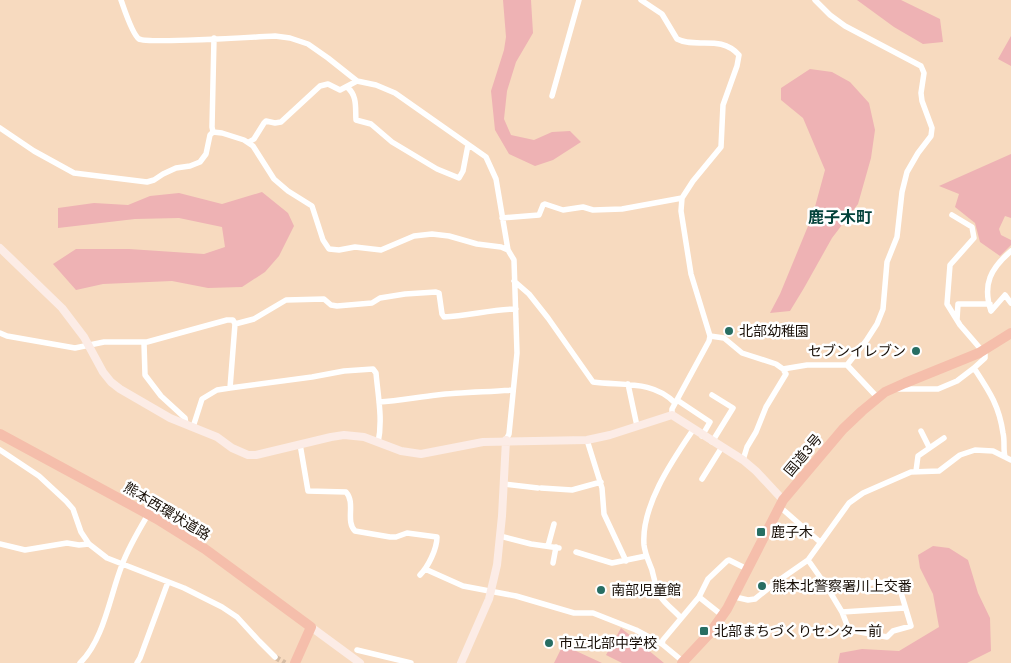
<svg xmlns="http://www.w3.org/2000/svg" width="1011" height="663" viewBox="0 0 1011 663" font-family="Arial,'Noto Sans JP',sans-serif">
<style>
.green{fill:#eeb2b4}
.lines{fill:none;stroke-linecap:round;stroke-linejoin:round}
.street-tunnel{stroke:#d5bba3;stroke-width:5.5;stroke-dasharray:5.5 3;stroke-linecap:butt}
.street{stroke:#fff;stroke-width:5.5}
.secondary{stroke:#fcece6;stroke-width:8}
.highway{stroke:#f5beab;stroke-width:10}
.poi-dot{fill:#286e63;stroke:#fff;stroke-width:2}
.labels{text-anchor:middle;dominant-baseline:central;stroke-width:5;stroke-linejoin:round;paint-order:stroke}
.poi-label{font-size:14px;fill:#160d05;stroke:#fff;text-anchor:start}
.street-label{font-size:14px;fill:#160d05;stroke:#fff}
.quarter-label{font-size:16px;font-weight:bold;fill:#03423a;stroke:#fff}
</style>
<rect width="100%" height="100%" fill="#f7dabf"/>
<path class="green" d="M 503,0 L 531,0 L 533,33 L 516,62 L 507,91 L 504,119 L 511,135 L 534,140 L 552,132 L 570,131 L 581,142 L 553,160 L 535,166 L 509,154 L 495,130 L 491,91 L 504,50 L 506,37 Z
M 857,0 L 901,0 L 940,19 L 943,42 L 923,44 L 894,27 Z
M 1011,36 L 1011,66 L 998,59 Z
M 810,69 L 832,72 L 850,82 L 869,103 L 875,130 L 871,158 L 858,204 L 832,238 L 804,288 L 790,311 L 770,313 L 780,294 L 813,214 L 825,170 L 803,118 L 781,100 L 781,88 Z
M 1011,154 L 1011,218 L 1005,216 L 999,229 L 1001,235 L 1011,240 L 1011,245 L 1000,256 L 980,242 L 975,223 L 955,207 L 959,194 L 939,186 Z
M 262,192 L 288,213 L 294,226 L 279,256 L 265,272 L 242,287 L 208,288 L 172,281 L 103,284 L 76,290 L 53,264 L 76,249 L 129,249 L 204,254 L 225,247 L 222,227 L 179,218 L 135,219 L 58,228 L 58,208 L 94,203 L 128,205 L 150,196 L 179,193 L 222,204 Z
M 933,546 L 949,548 L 968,560 L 978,593 L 990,618 L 991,651 L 967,663 L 838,663 L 840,653 L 862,649 L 899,651 L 939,627 L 933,594 L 920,568 L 918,555 Z
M 621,628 L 664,663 L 622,663 L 606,655 Z
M 563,645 L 602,663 L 554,663 Z"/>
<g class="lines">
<path class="street-tunnel" d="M 275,657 L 285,663"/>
<path class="street" d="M 121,0 C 124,8 132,34 139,39 C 148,44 256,37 275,36 L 290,38 L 308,44 L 328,58 L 357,81 L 376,85 L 395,93 L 486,157 L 496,179 L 508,250 L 514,260 L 517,353 L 509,434 L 506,440
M 641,0 L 662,14 L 677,39 C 696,49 720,34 739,55 L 737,66 L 723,105 L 721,147 L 693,181 L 682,198 L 681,211 L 691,274 L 710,336 L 709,341 L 672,409 L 672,415
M 347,87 C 358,96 355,109 356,120 L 371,124 L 392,142 L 437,169 L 459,178 L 463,171 L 468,145
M 552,96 L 579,0
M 0,128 L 34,151 L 74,173 L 147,182 L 154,180 L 163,174 L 176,168 L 190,166 L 200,162 L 206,154 L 210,135 L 213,132 L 212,127 L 214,38
M 213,132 L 222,133 L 244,140 L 253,146 L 274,179 L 288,191 L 312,206 L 323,240 L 329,249 L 339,250 L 355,247 L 381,250 L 414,236 L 432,234 L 449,236 L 477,244 L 501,247 L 508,250
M 249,142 L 254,139 L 264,123 L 266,121 L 275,123 L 281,122 L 320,86 L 328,84 L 340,90 L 357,81
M 952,215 L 972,227 L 974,238 L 950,265 L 947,304 L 960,325 L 985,354 L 985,358 L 974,368 C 989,391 999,405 1003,433 C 1005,441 1003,449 1005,457
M 502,218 L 539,215 L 543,205 L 545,204 L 563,210 L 583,207 L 593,210 L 622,209 L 682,198
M 514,281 L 529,294 L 548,318 L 593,382 C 622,386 653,380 675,403
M 991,311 C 982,284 991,268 1011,251
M 991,311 L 1005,295 L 1011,303
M 957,319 L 958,304 L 990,304
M 235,324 L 254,319 L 286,300 L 324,299 L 331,305 L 337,306 L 372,303 L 380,298 L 405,294 L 436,292 L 439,293 L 442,314 L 444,317 C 469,316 492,309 516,309
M 0,333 L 7,336 L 75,348 L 104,342 L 147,342 L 227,320 L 233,320 L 235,324
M 710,336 L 724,338 L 742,353 L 776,364 L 783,369 L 786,374 L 766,407 L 756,432 L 747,447 L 743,460
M 144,343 L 145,375 L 161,396 L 185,418 L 186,425
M 847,365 L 878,398
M 783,369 L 807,365 L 847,365 L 866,341 L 877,324 L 883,309 L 887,262 L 897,237 L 902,192 L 907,172 L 918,153 L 931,136 L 932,128 L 922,101 L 921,93 L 924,73 L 921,66 L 845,26 L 830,15 L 815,0
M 628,384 L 637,426
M 230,388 L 312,377 L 344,371 L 373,369 L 376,373 C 378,396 383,420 378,443
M 895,389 L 938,389 L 957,381 L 974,368
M 712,395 L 733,408 L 712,442
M 677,400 L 710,422 L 702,436
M 379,402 C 398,401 418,397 437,395 C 462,392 488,392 513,390
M 193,427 L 202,399 L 217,390 L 230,388 L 235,324
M 921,431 L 929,447
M 587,440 L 602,488 L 604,514 L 626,561
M 300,444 L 308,491 L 346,492 C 356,503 345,521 355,531 L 390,537 L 396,537 L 407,533 L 437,537 C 437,549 428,567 420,575
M 0,450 L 39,476 L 66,501 L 73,509 L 81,532 L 89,544
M 916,471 L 918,456 L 944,438
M 702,479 L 722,447
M 504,484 L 538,488
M 541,488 L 572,490 L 601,482
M 780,507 L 820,542
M 500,536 L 531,544 L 559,548
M 0,544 L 25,550 L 67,543 L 79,545 L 89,544 L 107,558 L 184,588 L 222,607 L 237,617 L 259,641 L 275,657
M 548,546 L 554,524
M 576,552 L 612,563 L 646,556
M 808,560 L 827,587
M 553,563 L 556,547
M 425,569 L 463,586 L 516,596 L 574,613 L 593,613 L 636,630 L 662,644 L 685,663
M 878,582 L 899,586 L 911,626 L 893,631 L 887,637 L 849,630 L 842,612 L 827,587 L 829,586 L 849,586 Z
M 699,597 L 723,616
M 735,597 L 748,600 L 755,599 L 775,583 L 808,560 L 849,503 L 863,493 L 911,472 L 939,471 L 960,455 L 975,450 L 993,451 L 1011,460
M 842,612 L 905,608
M 681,618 C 675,611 665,604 660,596 C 656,588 654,578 652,570 C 649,562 645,554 644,545 C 641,506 672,461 693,430
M 662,644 L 663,640 L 699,597 L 708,579 L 727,561 L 729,560 L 747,569
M 357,650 L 411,663
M 80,663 C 104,640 110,595 122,565 C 130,543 144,522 156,501
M 137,663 L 140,658 L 168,582"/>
<path class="secondary" d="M 0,248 L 62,308 L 84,337 L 103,372 L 111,382 L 120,389 L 170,418 L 217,437 L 232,448 L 248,455 L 256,455 L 331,437 L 344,435 L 364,437 L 401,451 L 421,454 L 483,442 L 587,440 L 610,435 L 672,415 L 743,460 L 756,471 L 783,500
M 311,627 L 360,663
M 461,663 L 489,599 L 497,565 L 502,516 L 506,440"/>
<path class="highway" d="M 0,434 L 157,519 L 205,549 L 311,627 L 295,663
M 682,663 L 710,633 L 727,609 L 783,500 L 843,429 L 862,411 L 885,392 L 905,383 L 979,353 L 1011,333"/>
</g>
<g class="poi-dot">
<circle cx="729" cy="331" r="5"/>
<circle cx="916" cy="351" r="5"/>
<rect x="756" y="527" width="10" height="10" rx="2.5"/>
<circle cx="762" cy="586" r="5"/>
<circle cx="601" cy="590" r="5"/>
<rect x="699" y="626" width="10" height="10" rx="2.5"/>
<circle cx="549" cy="643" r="5"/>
</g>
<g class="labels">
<g class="poi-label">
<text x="739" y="331">北部幼稚園</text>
<text x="906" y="351" text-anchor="end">セブンイレブン</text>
<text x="771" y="532">鹿子木</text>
<text x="772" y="586">熊本北警察署川上交番</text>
<text x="611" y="590">南部児童館</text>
<text x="714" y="631">北部まちづくりセンター前</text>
<text x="559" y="643">市立北部中学校</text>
</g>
<g class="street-label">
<text transform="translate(803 455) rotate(-50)">国道3号</text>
<text transform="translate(167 511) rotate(31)">熊本西環状道路</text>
</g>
<g class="quarter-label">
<text x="840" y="217">鹿子木町</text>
</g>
</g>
</svg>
